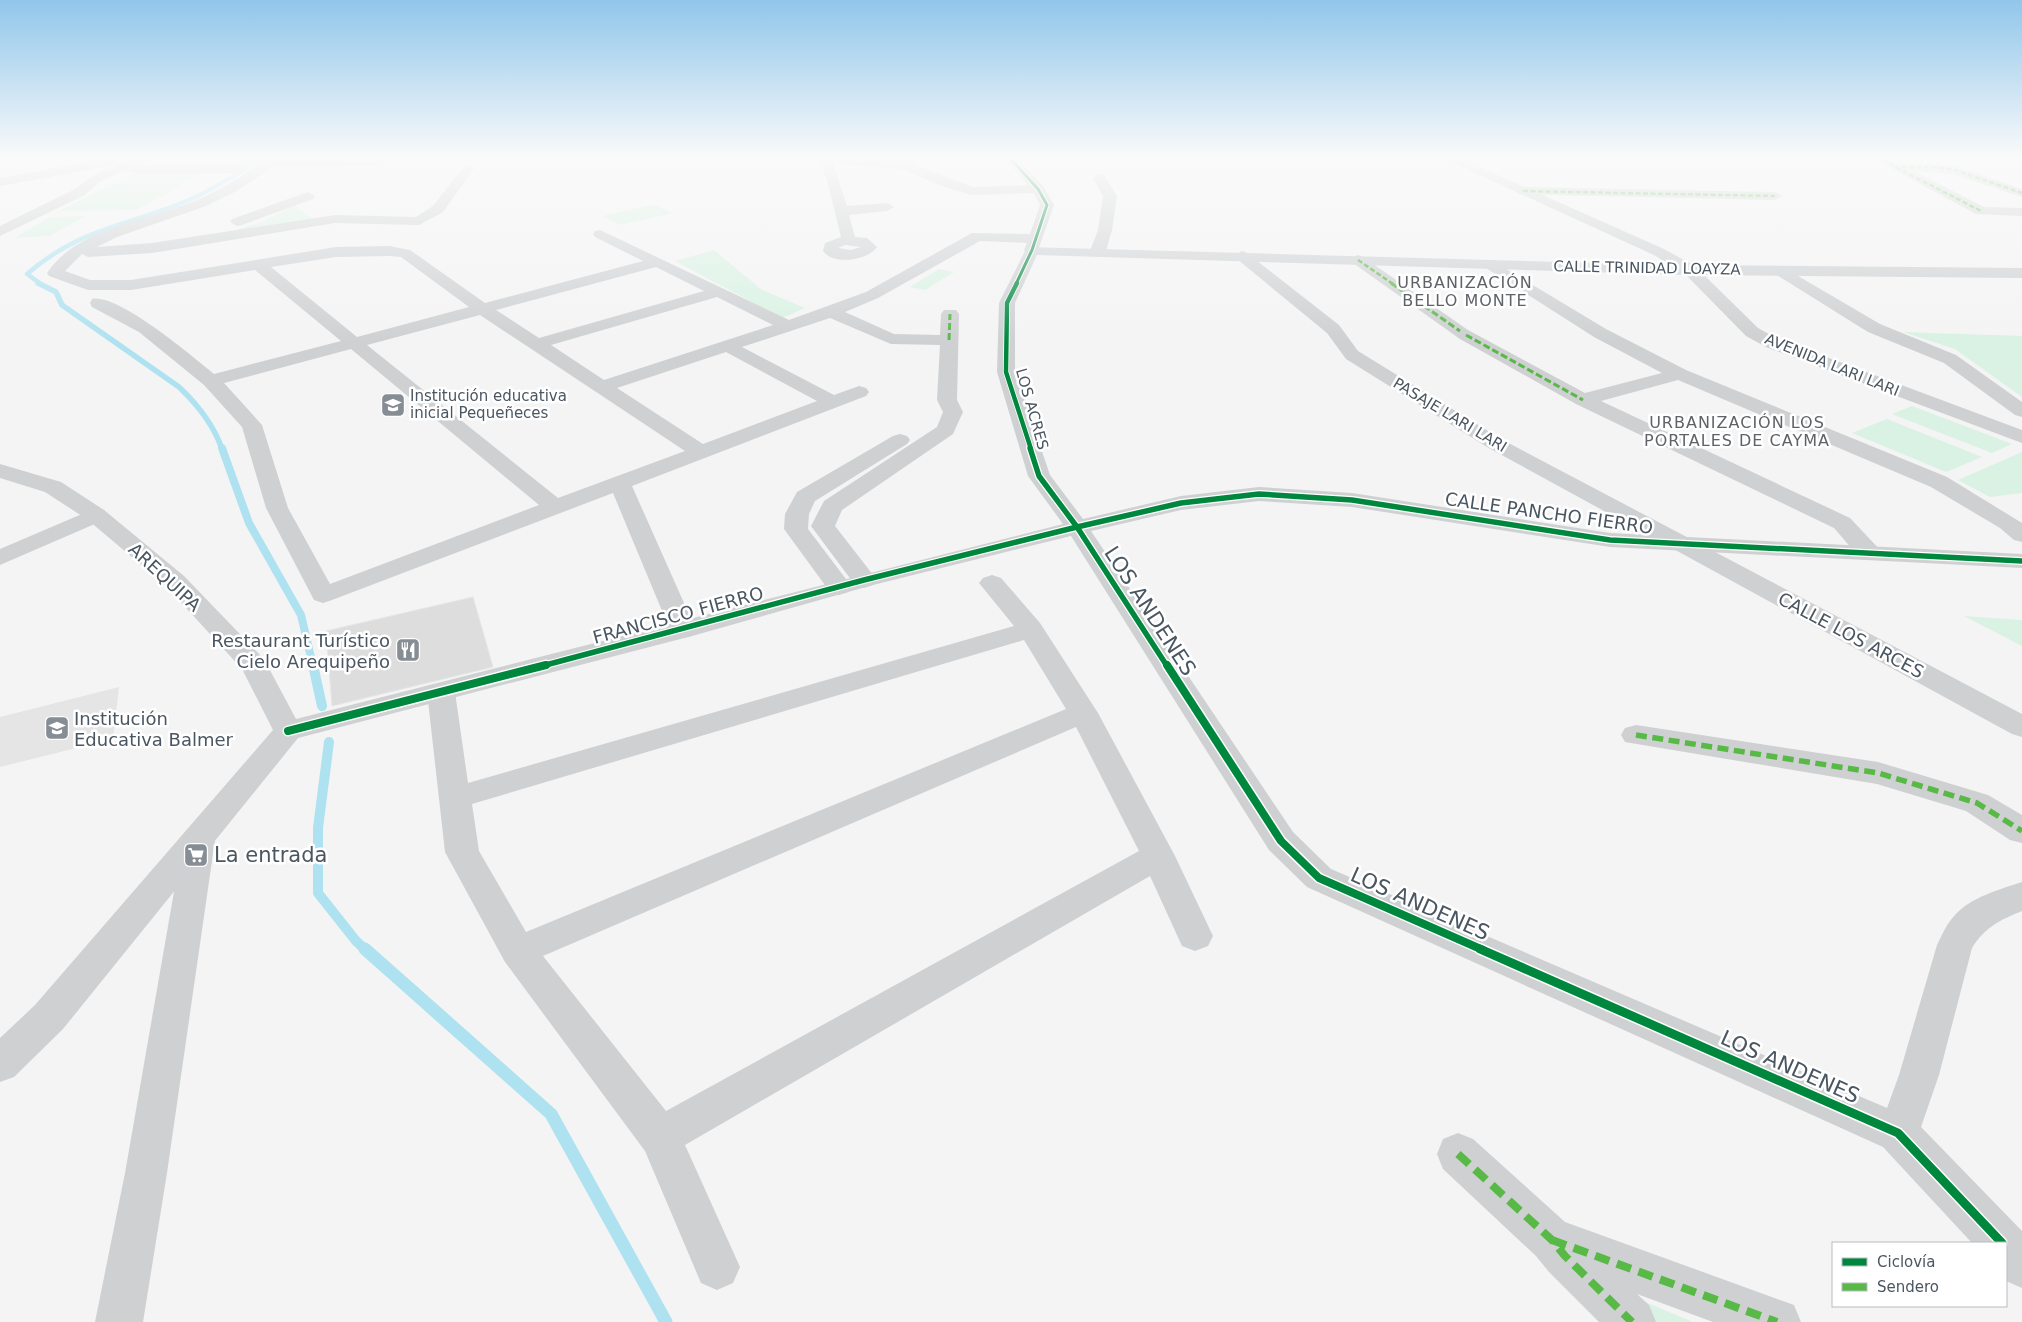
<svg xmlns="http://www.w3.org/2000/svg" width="2022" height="1322" viewBox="0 0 2022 1322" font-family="'DejaVu Sans',sans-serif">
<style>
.education{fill:#e6e5e6}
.green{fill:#d9f2e3}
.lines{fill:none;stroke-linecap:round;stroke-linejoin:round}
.stream-far4{stroke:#aee2f0;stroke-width:4.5}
.stream-far3{stroke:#aee2f0;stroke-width:5.5}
.stream-far2{stroke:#aee2f0;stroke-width:8}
.stream-far1{stroke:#aee2f0;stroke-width:10}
.stream{stroke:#aee2f0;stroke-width:13}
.building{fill:#ddddde;stroke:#e5e6e7}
.minor{fill:#ced0d2;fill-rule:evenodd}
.tertiary{fill:#ced0d2;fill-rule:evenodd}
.quiet-far3{stroke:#58b947;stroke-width:2.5;stroke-dasharray:5 2.5;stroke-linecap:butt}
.quiet-far2{stroke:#58b947;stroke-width:3;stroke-dasharray:7 3;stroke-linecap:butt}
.quiet-far1{stroke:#58b947;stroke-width:5.5;stroke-dasharray:11 5.5;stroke-linecap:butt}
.quiet{stroke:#58b947;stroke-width:8;stroke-dasharray:15 8;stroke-linecap:butt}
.cycleway-far4-casing{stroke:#fff;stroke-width:5}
.cycleway-far3-casing{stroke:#fff;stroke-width:6}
.cycleway-far2-casing{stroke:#fff;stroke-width:8}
.cycleway-far1-casing{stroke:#fff;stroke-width:11}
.cycleway-casing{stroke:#fff;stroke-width:12}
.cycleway-far4{stroke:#00873e;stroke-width:3}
.cycleway-far3{stroke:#00873e;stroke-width:4.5}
.cycleway-far2{stroke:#00873e;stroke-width:5.5}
.cycleway-far1{stroke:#00873e;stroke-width:8}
.cycleway{stroke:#00873e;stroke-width:9}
.labels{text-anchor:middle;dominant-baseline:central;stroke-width:5;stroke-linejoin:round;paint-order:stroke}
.far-street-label{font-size:15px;fill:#4a5661;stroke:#fff}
.far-poi-label{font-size:15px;fill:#4a5661;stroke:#fff;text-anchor:start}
.far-neighbourhood-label{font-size:16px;letter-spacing:1px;fill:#5f6368;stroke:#fff}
.street-label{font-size:18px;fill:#4a5661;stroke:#fff}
.poi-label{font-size:18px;fill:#4a5661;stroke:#fff;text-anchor:end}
.near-street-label{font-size:21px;fill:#4a5661;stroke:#fff}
.near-poi-label{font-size:21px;fill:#4a5661;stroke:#fff;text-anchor:start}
</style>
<rect width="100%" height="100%" fill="#f4f4f4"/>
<path class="education" d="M 119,687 L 113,739 L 0,767 L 0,717 Z"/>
<path class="green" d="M 208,171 L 136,210 L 58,211 L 136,172 Z
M 654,204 L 673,213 L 620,225 L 602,216 Z
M 295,205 L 314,220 L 212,238 L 264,221 Z
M 85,216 L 50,236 L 14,238 L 50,217 Z
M 714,250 L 762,290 L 805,308 L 782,318 L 675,261 Z
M 939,269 L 954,272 L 925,290 L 910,287 Z
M 1903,332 L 2022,336 L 2022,397 L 1955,349 Z
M 1912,406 L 2012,444 L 1992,453 L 1892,414 Z
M 1887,419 L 1982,457 L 1946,472 L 1852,433 Z
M 2022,452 L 2022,493 L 1990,497 L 1958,480 Z
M 1964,616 L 2022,620 L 2022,646 Z
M 1597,1282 L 1693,1322 L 1642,1322 Z"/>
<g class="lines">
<path class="stream-far4" d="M 41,284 L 27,274 C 80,228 124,227 184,202 C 213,190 238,173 264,157"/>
<path class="stream-far3" d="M 38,283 L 56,292 L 62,305 L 179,387 C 197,404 214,426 222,449"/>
<path class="stream-far2" d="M 222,448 L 249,523 L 301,615 L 313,666"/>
<path class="stream-far1" d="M 313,665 L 322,706
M 329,742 L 318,828 L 318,893 L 356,941 L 366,950"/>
<path class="stream" d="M 365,949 L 551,1114 L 666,1322"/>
</g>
<path class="building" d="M 473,597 L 493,667 L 332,706 L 326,631 Z"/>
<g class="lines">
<path class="minor" d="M 140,157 L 159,157 L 140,165 L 236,165 L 247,157 L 262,157 L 239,173 L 131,173 L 125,170 L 99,182 L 85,195 L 0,236 L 0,226 L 75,189 L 99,172 Z
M 270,157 L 285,157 L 284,159 L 391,157 L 374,166 L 273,167 L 235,192 L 206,206 L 117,237 L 97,247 L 152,243 L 335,215 L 416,217 L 433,206 L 464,166 L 472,166 L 474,169 L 443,212 L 419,225 L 335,223 L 152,253 L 88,257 L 82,254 L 65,271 L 90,280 L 131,280 L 336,247 L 389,246 L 410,250 L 485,303 L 643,261 L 595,237 L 593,234 L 595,231 L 600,230 L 789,320 L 866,292 L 972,233 L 1030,234 L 1040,205 L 1034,193 L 972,195 L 941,186 L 905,170 L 833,163 L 847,206 L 887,203 L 894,207 L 887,211 L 849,215 L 855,237 L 867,238 L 877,247 C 868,260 834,266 823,251 L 825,243 L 841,237 L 827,180 L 818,157 L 907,162 L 973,187 L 1028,185 L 1003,157 L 1016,157 L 1043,186 L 1054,205 L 1037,253 L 1027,253 L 1024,250 L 1027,243 L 980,241 L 878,298 L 845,312 L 894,334 L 940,335 L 941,314 L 944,310 L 956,310 L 959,314 L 957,400 L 963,412 L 953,434 L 842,510 L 835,526 L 877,580 L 873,585 L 864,588 L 855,585 L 811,526 L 824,501 L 937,427 L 943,412 L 937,400 L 940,345 L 891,344 L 830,318 L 742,347 L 834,395 L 859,386 L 866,388 L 869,392 L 866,396 L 632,486 L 696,630 L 692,636 L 683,638 L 674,636 L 670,630 L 613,493 L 332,600 L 323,603 L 314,600 L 266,508 L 242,427 L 204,385 L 139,332 L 92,307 L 90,303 L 92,299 C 118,293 193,357 214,374 L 341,341 L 255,270 L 131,290 L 88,290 L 49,276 L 47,273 C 79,226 148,221 197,200 C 223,189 246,173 270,157 ZM 845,245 L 861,247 L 851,250 L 838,248 ZM 389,256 L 401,257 L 469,307 L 357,337 L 271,267 L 336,257 ZM 656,267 L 704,291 L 539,338 L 496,310 ZM 717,297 L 773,325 L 604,380 L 551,345 ZM 480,315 L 685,451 L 558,498 L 367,345 ZM 351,349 L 539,505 L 330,584 L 288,508 L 262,425 L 224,383 ZM 726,352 L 817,401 L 703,444 L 617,388 Z
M 1870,157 L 1886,157 L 1899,164 L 1955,166 L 2022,189 L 2022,197 L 1953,174 L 1914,171 L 1984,207 L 2022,208 L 2022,216 L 1976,214 Z
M 112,158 L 116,159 L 118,162 L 116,165 L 0,186 L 0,178 Z
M 1099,174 L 1104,175 L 1117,196 L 1112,230 L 1106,251 L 1098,256 L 1090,251 L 1098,230 L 1103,196 L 1093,178 Z
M 1523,187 L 1775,192 L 1782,196 L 1775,200 L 1518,194 L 1516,191 L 1518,188 Z
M 308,192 L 315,196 L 313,199 L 242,225 L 237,226 L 230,222 L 232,219 Z
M 1242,251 L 1247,253 L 1339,325 L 1358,351 L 1501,439 L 2022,714 L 2022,737 L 2012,734 L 1487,447 L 1346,359 L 1327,333 L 1237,259 L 1234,256 Z
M 1358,255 L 1363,257 L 1468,330 L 1585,393 L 1662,373 L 1594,337 L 1478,263 L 1481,260 L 1491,260 L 1606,329 L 1686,370 L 1947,477 L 2022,523 L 2022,542 L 2014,540 L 2000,528 L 1931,487 L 1678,380 L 1601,401 L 1850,518 L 1883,553 L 1880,558 C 1859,563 1847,542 1834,528 L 1576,404 L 1460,339 L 1353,263 L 1350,260 L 1353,257 Z
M 1781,266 L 1880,324 L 1956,355 L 2022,402 L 2022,417 L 2015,415 L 1944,363 L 1868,332 L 1775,274 L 1773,271 L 1775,268 Z
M 900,434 L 907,436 L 910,440 L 907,444 L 815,501 L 809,514 L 808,529 L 852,587 L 848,592 L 839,595 L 830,592 L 784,529 L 785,514 L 797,492 L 893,436 Z
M 96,508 L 104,510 L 108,515 L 104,520 L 0,565 L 0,549 Z
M 992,575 L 1001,578 L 1040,623 L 1098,713 L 1175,856 L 1213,936 L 1208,946 L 1195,951 L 1182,946 L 1150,876 L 685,1145 L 740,1267 L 733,1283 L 717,1290 L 701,1283 L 645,1151 L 505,962 L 445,852 L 427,692 L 431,685 L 441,683 L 451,685 L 455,692 L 468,783 L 1014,626 L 979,583 L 983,578 ZM 1024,640 L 1066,709 L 526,932 L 479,851 L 472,804 ZM 1076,727 L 1139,851 L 666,1111 L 543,956 Z
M 1636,725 L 1878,762 L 1988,795 L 2022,815 L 2022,843 L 2010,840 L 1966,811 L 1877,784 L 1625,742 L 1621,735 L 1625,728 Z
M 199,828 L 211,831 L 215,840 L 167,1173 L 143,1322 L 95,1322 L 125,1173 L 183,840 L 187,831 Z
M 1458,1133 L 1473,1139 L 1565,1222 L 1794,1305 L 1801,1322 L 1713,1322 L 1637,1294 L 1649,1305 L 1656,1322 L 1599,1322 L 1549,1272 L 1536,1256 L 1443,1169 L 1437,1154 L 1443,1139 Z"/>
<path class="tertiary" d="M 1440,157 L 1457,157 L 1664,249 L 1693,265 L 2022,268 L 2022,278 L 1704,275 L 1758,328 L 1778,339 L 2022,430 L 2022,443 L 1766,347 L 1746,336 L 1686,275 L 1037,255 L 1015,303 L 1015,372 L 1050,475 L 1083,519 L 1181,496 L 1259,487 L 1352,493 L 1610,533 L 2022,554 L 2022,568 L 1610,547 L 1352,507 L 1259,501 L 1181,510 L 1091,531 L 1293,832 L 1331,869 L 1887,1108 L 1899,1075 L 1937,945 C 1942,935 1947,923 1955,915 C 1971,897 2001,889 2022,882 L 2022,911 C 2000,920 1985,927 1972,948 L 1939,1075 L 1921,1127 L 2022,1231 L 2022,1288 L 2006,1281 L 2006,1243 L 1972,1243 L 1883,1147 L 1307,887 L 1269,850 L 1071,536 L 873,585 L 692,636 L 298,738 L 63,1029 L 14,1077 L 0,1082 L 0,1038 L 35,1005 L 273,730 L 242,669 L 166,586 L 88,520 L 45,492 L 0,478 L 0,464 L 61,482 L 104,510 L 184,576 L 264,659 L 296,719 L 1063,524 L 1028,476 L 997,372 L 999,303 L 1027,247 L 1670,265 L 1654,255 Z"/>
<path class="quiet-far3" d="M 1876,157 L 1981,211
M 1894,167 L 1936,167 L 1955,170 L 2022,193
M 1523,191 L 1775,196
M 1358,260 L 1393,284"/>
<path class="quiet-far2" d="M 1391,283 L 1460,331
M 1466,335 L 1583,400
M 949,340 L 950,314"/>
<path class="quiet-far1" d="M 1636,735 L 1878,773 L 1977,803 L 2022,831"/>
<path class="quiet" d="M 1458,1154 L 1552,1240 L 1565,1256 L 1632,1322
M 1552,1240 L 1777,1322"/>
<defs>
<path id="cycleway-far4" d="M 1009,157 L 1038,189 L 1047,205 L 1032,250 L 1016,284"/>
<path id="cycleway-far3" d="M 1017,283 L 1007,303 L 1006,372 L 1031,449"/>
<path id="cycleway-far2" d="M 1030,448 L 1039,476 L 1077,527 L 1167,666
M 542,666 L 864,580 L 1077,527 L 1181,503 L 1259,494 L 1352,500 L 1610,540 L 2022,561"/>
<path id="cycleway-far1" d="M 1167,665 L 1281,841 L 1319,878 L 1483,950
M 288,731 L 546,665"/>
<path id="cycleway" d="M 1480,949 L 1898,1133 L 2002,1243"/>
</defs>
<use href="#cycleway-far4" class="cycleway-far4-casing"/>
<use href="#cycleway-far3" class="cycleway-far3-casing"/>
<use href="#cycleway-far2" class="cycleway-far2-casing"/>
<use href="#cycleway-far1" class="cycleway-far1-casing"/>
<use href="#cycleway" class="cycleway-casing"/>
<use href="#cycleway-far4" class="cycleway-far4"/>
<use href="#cycleway-far3" class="cycleway-far3"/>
<use href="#cycleway-far2" class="cycleway-far2"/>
<use href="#cycleway-far1" class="cycleway-far1"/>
<use href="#cycleway" class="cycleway"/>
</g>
<linearGradient id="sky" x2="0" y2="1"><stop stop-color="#91c6eb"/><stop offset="0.46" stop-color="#fafafa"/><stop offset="1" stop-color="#fafafa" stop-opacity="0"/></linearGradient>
<rect width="2022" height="342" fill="url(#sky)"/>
<defs>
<symbol id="school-square" viewBox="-11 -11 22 22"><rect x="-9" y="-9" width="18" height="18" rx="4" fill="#868d94" stroke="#fff"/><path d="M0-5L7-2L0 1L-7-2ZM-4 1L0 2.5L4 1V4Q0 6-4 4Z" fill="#fff"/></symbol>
<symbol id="restaurant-square" viewBox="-11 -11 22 22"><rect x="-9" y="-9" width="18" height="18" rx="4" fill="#868d94" stroke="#fff"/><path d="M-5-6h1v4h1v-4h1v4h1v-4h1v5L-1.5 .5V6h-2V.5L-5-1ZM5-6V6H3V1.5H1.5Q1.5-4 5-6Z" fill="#fff"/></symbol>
<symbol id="supermarket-square" viewBox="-11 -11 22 22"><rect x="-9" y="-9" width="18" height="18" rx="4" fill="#868d94" stroke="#fff"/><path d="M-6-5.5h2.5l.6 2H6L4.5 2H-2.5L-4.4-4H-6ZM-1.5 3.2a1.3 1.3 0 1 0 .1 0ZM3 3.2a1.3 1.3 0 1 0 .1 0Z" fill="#fff"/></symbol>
</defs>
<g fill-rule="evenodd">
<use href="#school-square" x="379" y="391" width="28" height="28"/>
<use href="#restaurant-square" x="394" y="636" width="28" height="28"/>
<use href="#school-square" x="43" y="714" width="28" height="28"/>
<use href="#supermarket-square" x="182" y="841" width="28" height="28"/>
</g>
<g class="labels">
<g class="far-street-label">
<text transform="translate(1647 268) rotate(1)">CALLE TRINIDAD LOAYZA</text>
<text transform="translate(1832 365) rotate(22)">AVENIDA LARI LARI</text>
<text transform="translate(1032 409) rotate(74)">LOS ACRES</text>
<text transform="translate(1450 415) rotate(31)">PASAJE LARI LARI</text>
</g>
<g class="far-poi-label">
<text x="410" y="396">Institución educativa<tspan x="410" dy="17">inicial Pequeñeces</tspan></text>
</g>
<g class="far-neighbourhood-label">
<text x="1465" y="282">URBANIZACIÓN<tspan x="1465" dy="18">BELLO MONTE</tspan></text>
<text x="1737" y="422">URBANIZACIÓN LOS<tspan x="1737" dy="18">PORTALES DE CAYMA</tspan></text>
</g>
<g class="street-label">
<text transform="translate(1549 513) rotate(8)">CALLE PANCHO FIERRO</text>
<text transform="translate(165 577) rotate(43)">AREQUIPA</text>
<text transform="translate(678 615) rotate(-15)">FRANCISCO FIERRO</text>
<text transform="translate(1851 635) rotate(28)">CALLE LOS ARCES</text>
</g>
<g class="poi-label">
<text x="390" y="640">Restaurant Turístico<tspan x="390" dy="21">Cielo Arequipeño</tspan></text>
<text x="74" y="718" text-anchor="start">Institución<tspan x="74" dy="21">Educativa Balmer</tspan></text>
</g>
<g class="near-street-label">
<text transform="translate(1150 611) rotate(57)">LOS ANDENES</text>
<text transform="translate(1420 904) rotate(24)">LOS ANDENES</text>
<text transform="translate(1790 1067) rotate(24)">LOS ANDENES</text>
</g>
<g class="near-poi-label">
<text x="214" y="855">La entrada</text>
</g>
</g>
<rect x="1832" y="1242" width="175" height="65" fill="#ffffff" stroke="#b7bbc0"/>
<rect x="1842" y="1258" width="25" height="8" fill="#00873e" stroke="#b7bbc0"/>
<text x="1877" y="1267" font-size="15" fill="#4a5661">Ciclovía</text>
<rect x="1842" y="1283" width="25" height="8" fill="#58b947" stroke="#b7bbc0"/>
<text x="1877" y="1292" font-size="15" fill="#4a5661">Sendero</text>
</svg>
